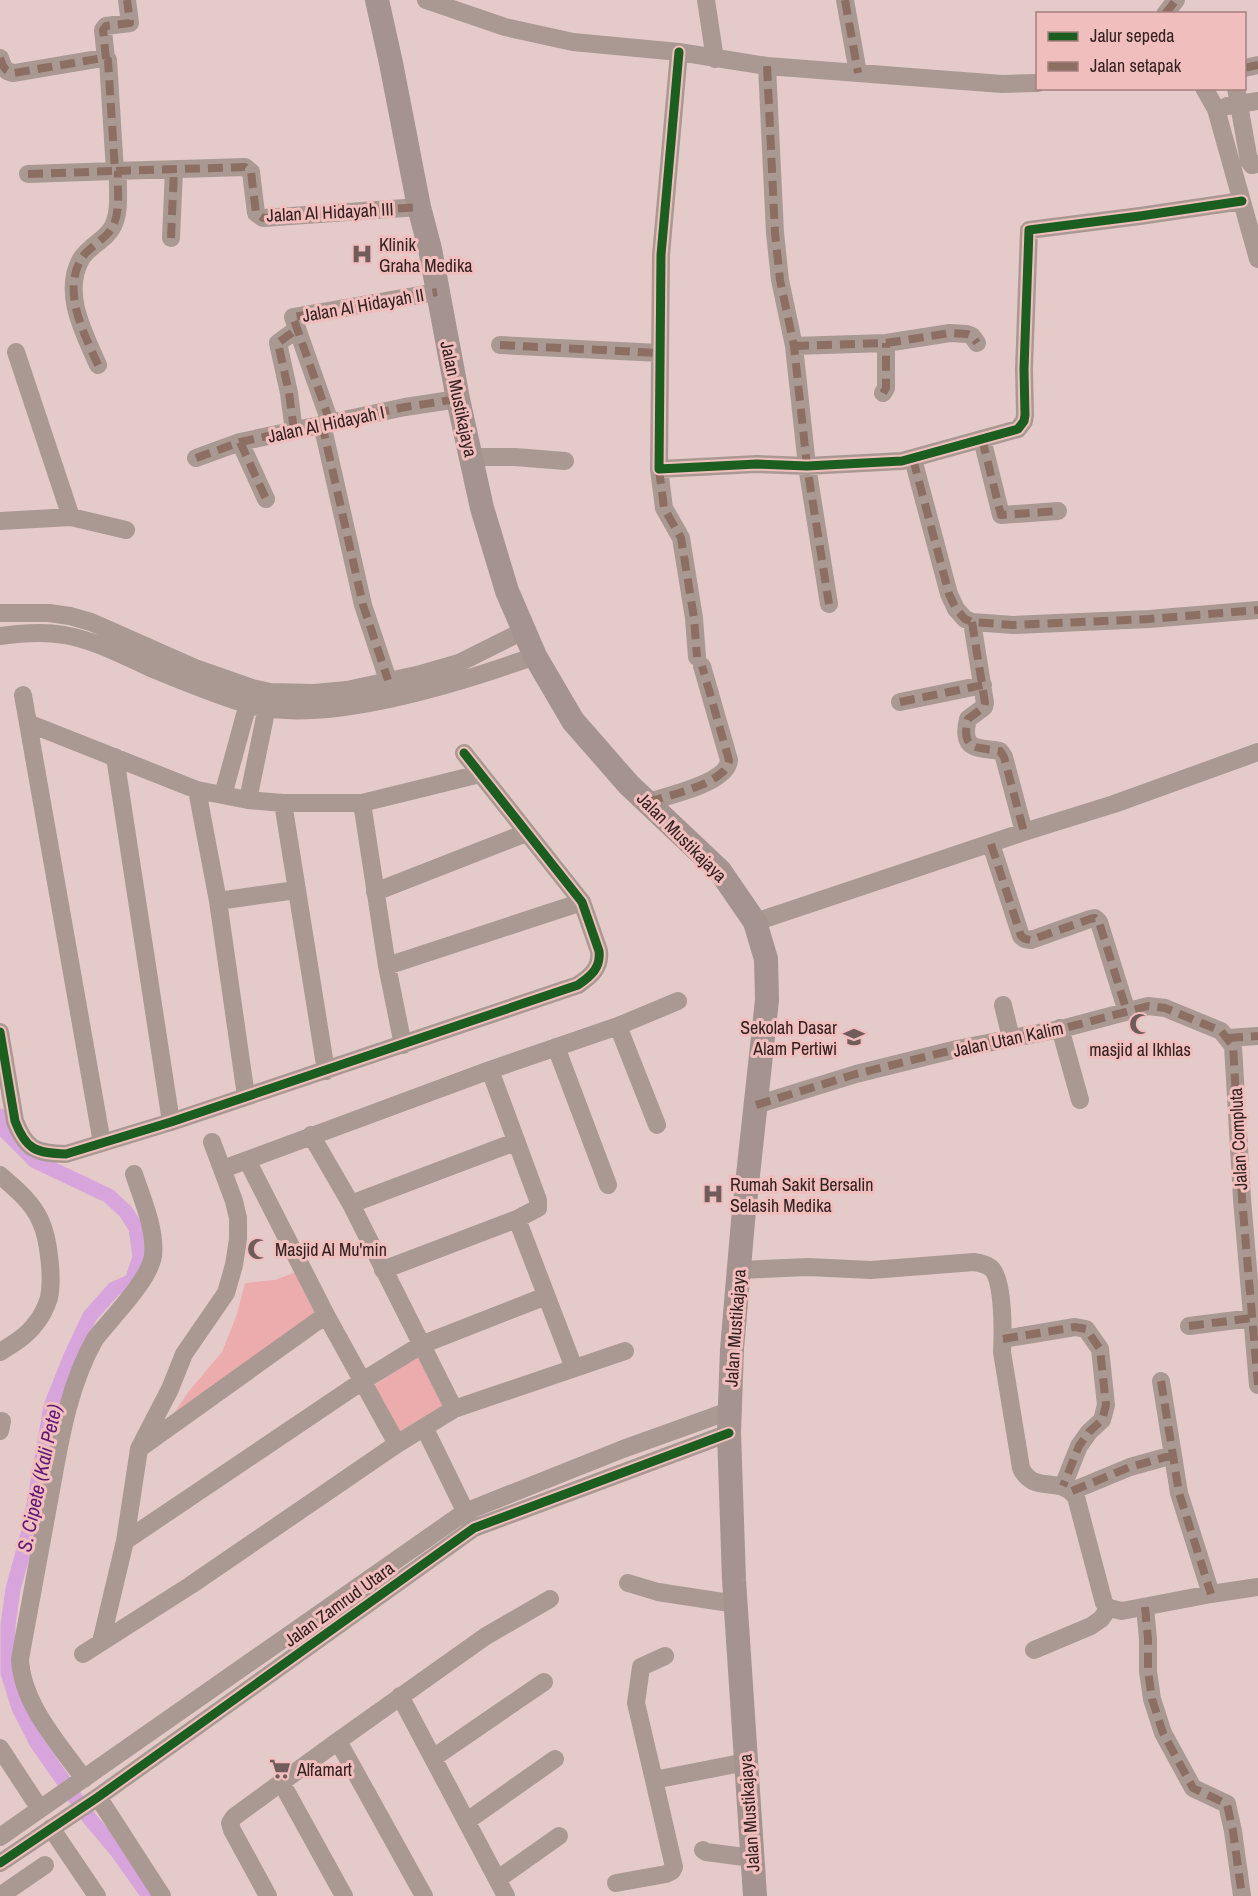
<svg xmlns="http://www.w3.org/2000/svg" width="1258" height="1896" viewBox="0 0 1258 1896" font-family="'Archivo Narrow',sans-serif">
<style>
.green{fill:#ecabac}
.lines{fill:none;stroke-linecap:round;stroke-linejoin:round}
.canal{stroke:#d7a5db;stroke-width:15}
.minor{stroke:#a99992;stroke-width:18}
.major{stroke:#a4938e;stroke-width:24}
.quiet{stroke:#8d6e63;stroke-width:8;stroke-dasharray:15 8;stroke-linecap:butt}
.cycleway-casing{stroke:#f1bebe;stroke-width:13}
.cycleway{stroke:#1b5e20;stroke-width:9}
.labels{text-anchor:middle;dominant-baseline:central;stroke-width:6;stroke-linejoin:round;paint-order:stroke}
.street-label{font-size:18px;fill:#332020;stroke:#f1bebe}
.poi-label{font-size:18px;fill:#332020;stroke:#f1bebe;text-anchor:start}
.water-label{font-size:20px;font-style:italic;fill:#621774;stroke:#f1bebe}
</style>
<rect width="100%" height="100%" fill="#e5caca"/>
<path class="green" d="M 296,1272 L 316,1312 L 170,1419 L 189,1391 L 222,1352 L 237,1314 L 245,1283 L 275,1280 Z
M 419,1356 L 446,1407 L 399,1432 L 373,1386 Z"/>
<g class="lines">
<path class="canal" d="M 0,1116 L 3,1129 L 35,1161 L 109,1196 L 126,1212 L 136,1228 L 140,1257 L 132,1281 L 114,1289 L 90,1316 L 71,1356 L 51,1406 L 30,1527 L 13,1589 L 8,1625 L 8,1673 L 19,1708 L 37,1743 L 90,1819 L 117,1851 L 149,1896"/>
<path class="minor" d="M 426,0 L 505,27 L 573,42 L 679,52 L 767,66 L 1002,84 L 1038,83
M 706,0 L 715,59
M 845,0 L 858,73
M 1165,14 L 1176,0
M 679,52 L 661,255 L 659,469 L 757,464 L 807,466 L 902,461 L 1018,429 L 1024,421 L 1025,415 L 1024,369 L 1029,230 L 1140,216 L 1242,201
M 0,58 C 3,66 4,72 14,73 L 103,58 L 108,60 L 115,171 L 245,167 L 251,172 L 256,213 L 263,218 L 419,207
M 106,59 L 103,30 L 106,26 L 130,23 L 127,0
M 767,66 L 775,233 L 780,280 L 794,346 L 807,466 L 829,604
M 1244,68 L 1258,65
M 1204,88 L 1216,109 L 1258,259
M 1236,88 L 1249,161 L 1252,165 L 1258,164
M 1227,106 L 1258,101
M 28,174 L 115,171
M 171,238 L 174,170
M 500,345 L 660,353
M 794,346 L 886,343 L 950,333 L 967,334 L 972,336 L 977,343
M 16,352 L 71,517
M 98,365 C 84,333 62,293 81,259 C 89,246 107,239 113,226 C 121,210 117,188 118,171
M 883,393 L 886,388 L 886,343
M 330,422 L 293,317 L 437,292
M 322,424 L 363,605 L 388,680
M 294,431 L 289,393 L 278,343 L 297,329
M 982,439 L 1001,515 L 1058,511
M 240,442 L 266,499
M 471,457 L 515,457 L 565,461
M 196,458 L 240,442 L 405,407 L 458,399
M 913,459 L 949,594 L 956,609 L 965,619 L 972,622 L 1013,625 L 1149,619 L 1258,610
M 659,469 L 664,508 L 681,538 L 694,618 L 697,657
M 0,521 L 71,517 L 126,530
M 0,613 L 49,613 L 70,616 L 91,622 L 195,668 L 252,688 L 270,692 L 314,693 L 347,690 L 421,674 L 459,663 L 523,631
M 972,622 L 985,703 L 984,707 L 968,719 C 960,752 979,747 1000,751 L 1004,757 L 1024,832
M 0,636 C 21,633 42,631 64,635 C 95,640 124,656 153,669 C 182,681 216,695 246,704 C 322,727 462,682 535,656
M 23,695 L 102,1143
M 900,702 L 983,685
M 28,723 L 197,790 L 248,800 L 283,803 L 362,803 L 480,774
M 115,757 L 171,1122
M 197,790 L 218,901 L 246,1096
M 223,795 L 251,693
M 248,800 L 269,697
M 648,802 C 667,796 728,783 729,760 L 702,666
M 283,803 L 326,1071
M 362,803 L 387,966 L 403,1045
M 991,844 L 1021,936 L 1025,939 L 1031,940 L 1090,919 L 1095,918 L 1099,922 L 1127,1012
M 375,892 L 526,833
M 218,901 L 296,890
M 755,922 L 1024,832 L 1114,804 L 1258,752
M 387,966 L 582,902
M 1003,1005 L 1011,1038
M 618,1026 L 657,1125
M 1060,1028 L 1080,1100
M 0,1032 L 15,1121 C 26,1150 36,1153 66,1154 L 171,1122 L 578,985 C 591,976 601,968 599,951 L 582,902 L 464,753
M 1228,1038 L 1258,1036
M 556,1047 L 608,1185
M 756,1105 L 856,1074 L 957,1049 L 1065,1028 L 1148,1006 L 1165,1008 L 1221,1031 L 1233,1046 L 1242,1199 L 1258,1385
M 311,1135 L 351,1204 L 454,1409
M 247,1160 L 326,1315 L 397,1444
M 223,1169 L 490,1070 L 618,1026 L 678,1001
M 0,1175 C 15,1188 32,1202 40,1220 C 49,1238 53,1279 49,1298 C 46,1307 42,1316 36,1323 C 27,1336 13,1344 0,1352
M 351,1204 L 515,1142
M 517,1219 L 574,1368
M 383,1270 L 517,1219 L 538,1208 L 538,1200 L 490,1070
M 740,1270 L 808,1267 L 871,1270 L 974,1262 C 981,1263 986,1264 991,1268 C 1004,1280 1003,1334 1002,1352 L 1021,1468 C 1033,1495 1061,1475 1076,1497 L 1104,1603 L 1109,1608 L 1122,1611 L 1211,1594 L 1258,1587
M 1189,1326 L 1252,1318
M 1003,1339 L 1075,1327 L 1086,1329 L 1100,1349 L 1106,1405 L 1102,1420 L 1089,1432 L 1079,1446 L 1063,1486
M 1161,1381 L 1179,1493 L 1211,1594
M 425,1429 L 470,1521
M 0,1431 L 2,1421
M 143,1446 L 326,1315
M 1072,1491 L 1130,1467 L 1173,1455
M 125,1541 L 361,1382 L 421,1345 L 546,1296
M 628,1583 L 658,1592 L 736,1604
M 1145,1607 L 1148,1639 L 1148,1671 L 1152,1699 L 1163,1733 L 1193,1788 L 1227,1804 L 1233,1831 L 1242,1896
M 101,1642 L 125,1541 L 139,1449 L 170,1389 L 184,1354 L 226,1293 L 234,1265 L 238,1239 L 238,1218 L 234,1201 L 212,1142
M 1034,1650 L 1091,1626 L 1101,1619 L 1109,1608
M 83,1654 L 191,1585 L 397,1444 L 454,1409 L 625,1351
M 665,1656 L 641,1667 L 636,1703 L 654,1780 L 746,1762
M 400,1696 L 506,1896
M 338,1741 L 486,1636 L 550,1599
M 0,1748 L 40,1809
M 433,1758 L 544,1682
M 84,1779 C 59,1744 22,1704 20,1659 C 30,1606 39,1554 49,1501 C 59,1447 67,1388 95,1339 C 111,1318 149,1281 153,1256 C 156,1229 142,1199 134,1174
M 281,1782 L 344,1896
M 98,1797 L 162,1896
M 467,1821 L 555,1759
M 51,1828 L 97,1896
M 0,1837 L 465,1512 L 623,1449 L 729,1411
M 703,1850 L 706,1852 L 752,1858
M 0,1863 L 98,1797 L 474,1528 L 729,1433
M 498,1879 L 559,1836
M 616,1883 L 666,1874 L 672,1871 L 674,1867 L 654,1780
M 0,1896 L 45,1865
M 268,1896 L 232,1830 L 230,1823 L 234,1817 L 338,1741 L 424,1896"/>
<path class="major" d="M 377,0 L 391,63 L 419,207 L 430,249 L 458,399 L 482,508 L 507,591 L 535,656 L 573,721 L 629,785 L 720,871 L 755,922 L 766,959 L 767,1000 L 743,1221 L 732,1349 L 729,1433 L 734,1580 L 755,1896"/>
<path class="quiet" d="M 845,0 L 858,73
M 1165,14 L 1176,0
M 0,58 C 3,66 4,72 14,73 L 103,58 L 108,60 L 115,171 L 245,167 L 251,172 L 256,213 L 263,218 L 419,207
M 106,59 L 103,30 L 106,26 L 130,23 L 127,0
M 767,66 L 775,233 L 780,280 L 794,346 L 807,466 L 829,604
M 1244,68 L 1258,65
M 28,174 L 115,171
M 171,238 L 174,170
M 500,345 L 660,353
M 794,346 L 886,343 L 950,333 L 967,334 L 972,336 L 977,343
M 98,365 C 84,333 62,293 81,259 C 89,246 107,239 113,226 C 121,210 117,188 118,171
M 883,393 L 886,388 L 886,343
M 330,422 L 293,317 L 437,292
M 322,424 L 363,605 L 388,680
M 294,431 L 289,393 L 278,343 L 297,329
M 982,439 L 1001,515 L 1058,511
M 240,442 L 266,499
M 196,458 L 240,442 L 405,407 L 458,399
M 913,459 L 949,594 L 956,609 L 965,619 L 972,622 L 1013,625 L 1149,619 L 1258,610
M 659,469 L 664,508 L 681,538 L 694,618 L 697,657
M 972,622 L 985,703 L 984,707 L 968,719 C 960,752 979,747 1000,751 L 1004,757 L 1024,832
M 900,702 L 983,685
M 648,802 C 667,796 728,783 729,760 L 702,666
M 991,844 L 1021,936 L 1025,939 L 1031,940 L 1090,919 L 1095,918 L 1099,922 L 1127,1012
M 1228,1038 L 1258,1036
M 756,1105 L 856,1074 L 957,1049 L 1065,1028 L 1148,1006 L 1165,1008 L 1221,1031 L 1233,1046 L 1242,1199 L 1258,1385
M 1189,1326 L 1252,1318
M 1003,1339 L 1075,1327 L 1086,1329 L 1100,1349 L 1106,1405 L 1102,1420 L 1089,1432 L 1079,1446 L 1063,1486
M 1161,1381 L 1179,1493 L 1211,1594
M 1072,1491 L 1130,1467 L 1173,1455
M 1145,1607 L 1148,1639 L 1148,1671 L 1152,1699 L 1163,1733 L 1193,1788 L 1227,1804 L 1233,1831 L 1242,1896"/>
<defs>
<path id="cycleway" d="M 679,52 L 661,255 L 659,469 L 757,464 L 807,466 L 902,461 L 1018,429 L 1024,421 L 1025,415 L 1024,369 L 1029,230 L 1140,216 L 1242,201
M 0,1032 L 15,1121 C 26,1150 36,1153 66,1154 L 171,1122 L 578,985 C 591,976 601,968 599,951 L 582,902 L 464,753
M 0,1863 L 98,1797 L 474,1528 L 729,1433"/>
</defs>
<use href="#cycleway" class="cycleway-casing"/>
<use href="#cycleway" class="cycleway"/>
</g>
<defs>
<symbol id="hospital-bare" viewBox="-9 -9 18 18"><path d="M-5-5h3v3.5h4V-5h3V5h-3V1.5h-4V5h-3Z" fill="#715c5c" stroke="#f1bebe" stroke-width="2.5" paint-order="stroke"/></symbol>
<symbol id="mosque-bare" viewBox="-9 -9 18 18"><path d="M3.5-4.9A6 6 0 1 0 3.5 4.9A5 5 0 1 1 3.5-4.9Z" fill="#715c5c" stroke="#f1bebe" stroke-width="2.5" paint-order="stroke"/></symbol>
<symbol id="school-bare" viewBox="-9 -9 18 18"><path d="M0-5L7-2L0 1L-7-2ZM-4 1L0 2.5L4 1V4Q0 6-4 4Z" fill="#715c5c" stroke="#f1bebe" stroke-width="2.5" paint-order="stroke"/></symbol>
<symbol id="supermarket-bare" viewBox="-9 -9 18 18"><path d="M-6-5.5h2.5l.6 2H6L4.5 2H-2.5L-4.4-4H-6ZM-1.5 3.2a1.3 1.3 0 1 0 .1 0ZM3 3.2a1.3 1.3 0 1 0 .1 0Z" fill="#715c5c" stroke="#f1bebe" stroke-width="2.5" paint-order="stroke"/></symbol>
</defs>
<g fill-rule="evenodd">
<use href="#hospital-bare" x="347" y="239" width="30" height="30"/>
<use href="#mosque-bare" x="1125" y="1009" width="30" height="30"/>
<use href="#school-bare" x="839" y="1022" width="30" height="30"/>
<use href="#hospital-bare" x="698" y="1179" width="30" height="30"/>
<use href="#mosque-bare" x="243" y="1234" width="30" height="30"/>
<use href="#supermarket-bare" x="265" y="1754" width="30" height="30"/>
</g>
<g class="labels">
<g class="street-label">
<text transform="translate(330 212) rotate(-3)">Jalan Al Hidayah III</text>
<text transform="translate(363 305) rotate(-10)">Jalan Al Hidayah II</text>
<text transform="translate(459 399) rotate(78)">Jalan Mustikajaya</text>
<text transform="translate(326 424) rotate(-12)">Jalan Al Hidayah I</text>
<text transform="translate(682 837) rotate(45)">Jalan Mustikajaya</text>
<text transform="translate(1008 1039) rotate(-12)">Jalan Utan Kalim</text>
<text transform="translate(1238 1139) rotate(-93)">Jalan Compluta</text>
<text transform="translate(735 1328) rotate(-86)">Jalan Mustikajaya</text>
<text transform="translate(339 1604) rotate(-36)">Jalan Zamrud Utara</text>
<text transform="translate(749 1813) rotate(-94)">Jalan Mustikajaya</text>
</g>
<g class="poi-label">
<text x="379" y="244">Klinik<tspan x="379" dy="21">Graha Medika</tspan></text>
<text x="837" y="1027" text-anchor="end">Sekolah Dasar<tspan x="837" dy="21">Alam Pertiwi</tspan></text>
<text x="1140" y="1049" text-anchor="middle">masjid al Ikhlas</text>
<text x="730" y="1184">Rumah Sakit Bersalin<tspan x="730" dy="21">Selasih Medika</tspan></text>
<text x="275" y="1249">Masjid Al Mu'min</text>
<text x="297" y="1769">Alfamart</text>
</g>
<g class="water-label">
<text transform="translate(39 1478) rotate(-78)">S. Cipete (Kali Pete)</text>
</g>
</g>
<rect x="1036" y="12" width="210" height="78" fill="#f1bebe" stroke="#a57f7f" stroke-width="1.5"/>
<rect x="1048" y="32" width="30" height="9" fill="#1b5e20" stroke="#a57f7f" stroke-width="1.5"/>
<text x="1090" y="42" font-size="18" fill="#332020">Jalur sepeda</text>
<rect x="1048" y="62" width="30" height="9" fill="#8d6e63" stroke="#a57f7f" stroke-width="1.5"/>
<text x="1090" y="72" font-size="18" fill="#332020">Jalan setapak</text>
</svg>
